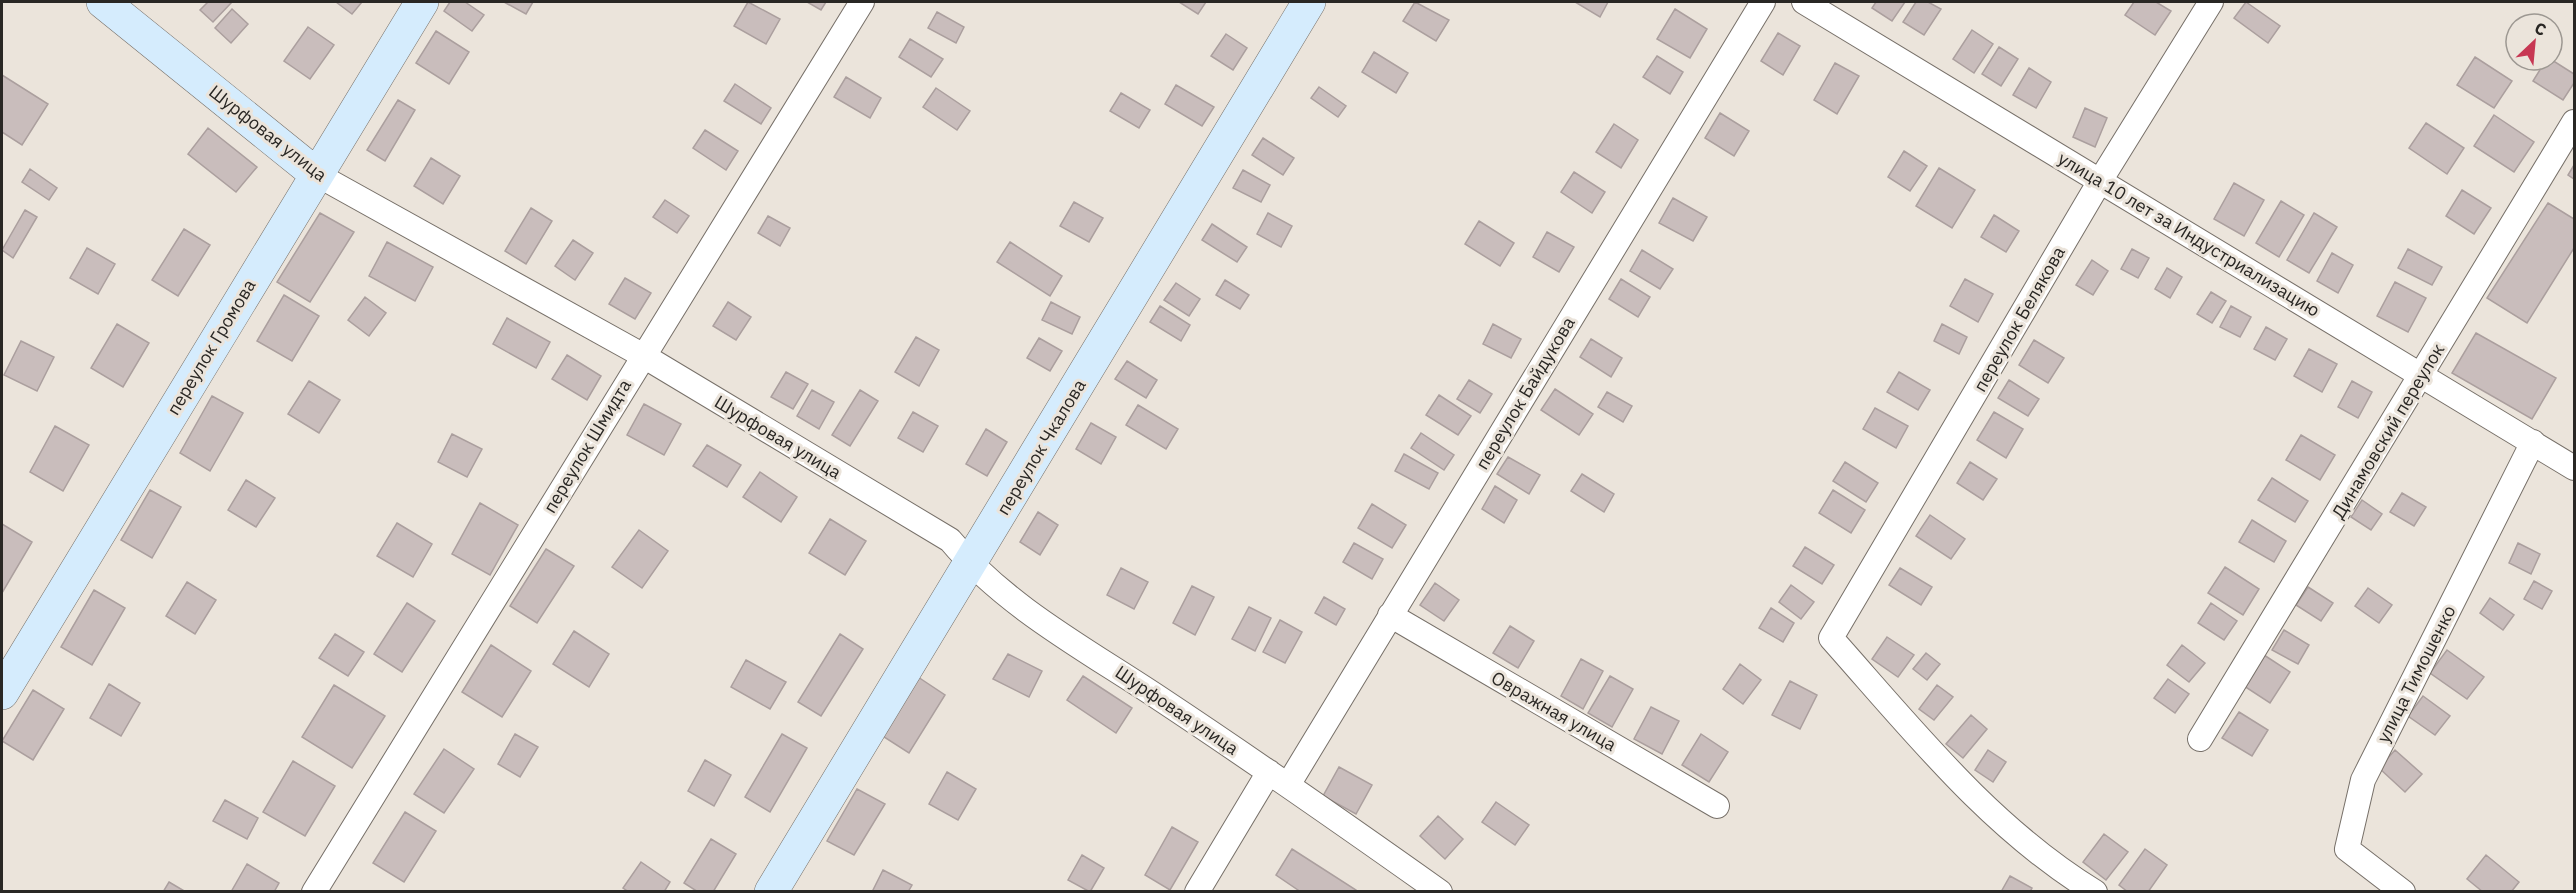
<svg xmlns="http://www.w3.org/2000/svg" width="2576" height="893" viewBox="0 0 2576 893" font-family="'IBM Plex Sans',sans-serif">
<style>
.building{fill:#c9bdbc;stroke:#ab9f9e;stroke-width:1.5}
.lines{fill:none;stroke-linecap:round;stroke-linejoin:round}
.street-casing{stroke:#777069;stroke-width:26}
.secondary-casing{stroke:#777069;stroke-width:34}
.street{stroke:#fff;stroke-width:24}
.secondary{stroke:#d5ecfd;stroke-width:33}
.labels{text-anchor:middle;dominant-baseline:central;stroke-width:6;stroke-linejoin:round;paint-order:stroke}
.street-label{font-size:18px;fill:#292724;stroke:#ebe4db}
</style>
<rect width="100%" height="100%" fill="#ebe4db"/>
<path class="building" d="M 208,2 L 232,2 L 213,22 L 200,10 Z
M 336,2 L 362,2 L 352,14 Z
M 450,2 L 465,2 L 484,15 L 472,31 L 444,11 Z
M 504,2 L 533,2 L 526,14 Z
M 748,2 L 780,19 L 766,44 L 734,26 Z
M 807,2 L 826,2 L 821,10 Z
M 1179,2 L 1206,2 L 1198,14 Z
M 1415,2 L 1449,20 L 1436,41 L 1403,21 Z
M 1575,2 L 1608,2 L 1600,17 Z
M 1876,2 L 1905,2 L 1892,21 L 1872,8 Z
M 1916,2 L 1928,2 L 1941,9 L 1924,35 L 1903,22 Z
M 2134,2 L 2156,2 L 2171,11 L 2155,35 L 2125,15 Z
M 2246,2 L 2280,26 L 2268,43 L 2234,18 Z
M 232,9 L 248,24 L 231,43 L 215,28 Z
M 1675,9 L 1707,29 L 1690,58 L 1657,39 Z
M 937,12 L 964,27 L 956,43 L 928,28 Z
M 308,27 L 334,45 L 310,79 L 284,61 Z
M 1972,30 L 1993,44 L 1974,73 L 1953,59 Z
M 436,31 L 469,52 L 449,84 L 416,63 Z
M 1778,33 L 1800,46 L 1783,75 L 1761,61 Z
M 1226,34 L 1247,48 L 1233,70 L 1211,56 Z
M 910,39 L 943,59 L 931,77 L 899,57 Z
M 1999,47 L 2018,59 L 2001,86 L 1982,74 Z
M 1374,52 L 1408,73 L 1396,93 L 1362,72 Z
M 1657,56 L 1683,72 L 1670,94 L 1643,77 Z
M 2475,57 L 2512,81 L 2494,108 L 2457,85 Z
M 2546,60 L 2552,60 L 2574,74 L 2574,83 L 2563,100 L 2533,81 Z
M 1835,63 L 1859,76 L 1837,114 L 1814,100 Z
M 2029,68 L 2051,82 L 2036,108 L 2013,95 Z
M 2,75 L 48,104 L 22,145 L 2,132 Z
M 846,77 L 881,98 L 870,118 L 834,97 Z
M 735,84 L 771,108 L 761,124 L 724,101 Z
M 1176,85 L 1214,107 L 1202,126 L 1165,104 Z
M 1319,87 L 1346,106 L 1338,117 L 1311,98 Z
M 936,88 L 970,111 L 957,130 L 923,107 Z
M 1121,93 L 1150,110 L 1139,128 L 1110,111 Z
M 398,100 L 415,110 L 385,161 L 367,150 Z
M 2085,108 L 2107,118 L 2095,147 L 2073,137 Z
M 1720,113 L 1749,131 L 1734,156 L 1705,138 Z
M 2494,115 L 2534,142 L 2514,172 L 2474,146 Z
M 2426,123 L 2464,148 L 2447,174 L 2409,148 Z
M 1614,124 L 1638,140 L 1621,168 L 1596,152 Z
M 208,128 L 257,167 L 236,192 L 188,154 Z
M 705,130 L 738,151 L 726,170 L 693,148 Z
M 1263,138 L 1294,158 L 1283,175 L 1252,155 Z
M 1904,151 L 1927,166 L 1910,191 L 1888,177 Z
M 431,158 L 460,176 L 443,204 L 414,186 Z
M 2574,165 L 2574,179 L 2568,175 Z
M 1939,168 L 1975,190 L 1952,228 L 1916,206 Z
M 30,169 L 57,188 L 49,200 L 22,182 Z
M 1243,170 L 1270,185 L 1261,202 L 1233,188 Z
M 1574,172 L 1605,192 L 1592,213 L 1561,192 Z
M 2234,183 L 2264,200 L 2244,236 L 2214,219 Z
M 2462,190 L 2491,208 L 2474,234 L 2446,216 Z
M 1673,198 L 1707,217 L 1693,241 L 1659,223 Z
M 665,200 L 689,216 L 677,233 L 653,217 Z
M 2281,201 L 2304,215 L 2279,257 L 2256,243 Z
M 1074,202 L 1103,218 L 1089,242 L 1060,226 Z
M 2548,203 L 2574,219 L 2574,248 L 2527,323 L 2487,298 Z
M 531,208 L 552,221 L 526,264 L 505,251 Z
M 25,210 L 37,217 L 13,258 L 2,250 Z
M 320,213 L 354,232 L 310,302 L 277,282 Z
M 1268,213 L 1292,226 L 1281,247 L 1257,234 Z
M 2314,213 L 2337,227 L 2309,273 L 2287,260 Z
M 1994,215 L 2019,231 L 2006,252 L 1981,237 Z
M 768,216 L 790,228 L 780,246 L 758,233 Z
M 1479,221 L 1514,243 L 1500,266 L 1465,244 Z
M 1212,224 L 1247,247 L 1237,262 L 1202,240 Z
M 184,229 L 210,245 L 178,296 L 152,280 Z
M 1547,232 L 1574,247 L 1559,272 L 1533,257 Z
M 573,240 L 593,253 L 575,280 L 555,266 Z
M 387,242 L 433,267 L 415,301 L 369,276 Z
M 1010,242 L 1062,276 L 1050,296 L 997,262 Z
M 87,248 L 115,264 L 98,294 L 70,278 Z
M 2132,249 L 2149,258 L 2138,278 L 2121,269 Z
M 2408,249 L 2442,267 L 2432,285 L 2398,268 Z
M 1642,250 L 1673,269 L 1660,289 L 1630,271 Z
M 2332,253 L 2353,265 L 2338,293 L 2317,281 Z
M 2092,260 L 2108,271 L 2093,295 L 2076,285 Z
M 2167,268 L 2182,277 L 2170,298 L 2155,289 Z
M 625,278 L 651,293 L 635,319 L 609,304 Z
M 1621,279 L 1650,297 L 1638,317 L 1609,299 Z
M 1965,279 L 1993,294 L 1978,322 L 1950,306 Z
M 1225,280 L 1249,295 L 1240,309 L 1216,295 Z
M 2395,282 L 2426,298 L 2408,332 L 2377,316 Z
M 1176,283 L 1200,299 L 1189,316 L 1164,300 Z
M 2211,292 L 2226,301 L 2212,323 L 2197,314 Z
M 284,295 L 319,316 L 292,361 L 257,341 Z
M 365,297 L 386,313 L 369,336 L 348,320 Z
M 728,302 L 751,317 L 736,340 L 713,326 Z
M 1051,302 L 1080,317 L 1072,334 L 1042,320 Z
M 1160,306 L 1190,325 L 1181,341 L 1150,322 Z
M 2231,306 L 2251,317 L 2240,337 L 2220,327 Z
M 507,318 L 550,342 L 536,368 L 493,344 Z
M 117,324 L 149,343 L 123,387 L 91,368 Z
M 1493,324 L 1521,339 L 1511,358 L 1483,344 Z
M 1942,324 L 1967,337 L 1959,354 L 1934,341 Z
M 2266,327 L 2287,339 L 2275,360 L 2254,349 Z
M 2476,333 L 2556,378 L 2532,419 L 2452,373 Z
M 916,337 L 939,350 L 919,386 L 895,372 Z
M 1039,338 L 1062,351 L 1050,371 L 1027,358 Z
M 1591,339 L 1622,358 L 1611,377 L 1580,357 Z
M 2034,340 L 2064,358 L 2048,383 L 2019,365 Z
M 21,341 L 54,357 L 37,391 L 4,375 Z
M 2309,349 L 2337,364 L 2322,392 L 2294,376 Z
M 567,355 L 601,376 L 587,400 L 552,379 Z
M 1127,361 L 1157,380 L 1146,398 L 1115,379 Z
M 786,372 L 808,384 L 793,409 L 771,397 Z
M 1899,372 L 1930,390 L 1918,410 L 1887,392 Z
M 1469,380 L 1492,394 L 1480,413 L 1457,399 Z
M 2009,380 L 2039,399 L 2028,416 L 1998,398 Z
M 309,381 L 340,400 L 319,433 L 288,414 Z
M 2352,381 L 2372,392 L 2358,418 L 2338,407 Z
M 1555,389 L 1593,414 L 1579,435 L 1541,410 Z
M 812,390 L 834,402 L 819,429 L 797,416 Z
M 860,390 L 878,401 L 850,446 L 832,435 Z
M 1607,392 L 1632,406 L 1623,422 L 1598,407 Z
M 1439,395 L 1471,416 L 1458,435 L 1426,415 Z
M 212,396 L 243,413 L 210,471 L 180,453 Z
M 644,404 L 681,424 L 664,455 L 627,435 Z
M 1138,405 L 1178,429 L 1166,449 L 1126,425 Z
M 1875,408 L 1908,426 L 1896,448 L 1863,429 Z
M 913,412 L 938,426 L 923,452 L 898,438 Z
M 1994,412 L 2023,429 L 2006,458 L 1977,440 Z
M 1091,423 L 1116,437 L 1101,464 L 1076,449 Z
M 55,426 L 89,445 L 63,491 L 30,472 Z
M 986,429 L 1007,442 L 987,476 L 966,464 Z
M 1421,433 L 1454,455 L 1444,470 L 1411,448 Z
M 452,434 L 482,449 L 467,477 L 438,462 Z
M 2301,435 L 2335,455 L 2320,480 L 2286,460 Z
M 707,445 L 741,465 L 727,487 L 693,466 Z
M 1404,454 L 1438,473 L 1429,489 L 1395,471 Z
M 1508,457 L 1540,475 L 1529,494 L 1497,474 Z
M 1845,462 L 1878,483 L 1866,502 L 1833,481 Z
M 1970,462 L 1997,479 L 1983,500 L 1957,483 Z
M 760,472 L 797,497 L 781,522 L 743,497 Z
M 1582,474 L 1614,494 L 1604,512 L 1571,491 Z
M 2272,478 L 2308,501 L 2295,522 L 2258,500 Z
M 246,480 L 275,498 L 256,527 L 228,510 Z
M 1495,486 L 1517,500 L 1504,523 L 1482,509 Z
M 150,490 L 181,507 L 152,558 L 121,540 Z
M 1833,490 L 1865,510 L 1851,533 L 1819,513 Z
M 2402,493 L 2426,507 L 2414,526 L 2390,512 Z
M 2362,500 L 2382,514 L 2371,530 L 2351,517 Z
M 480,503 L 518,525 L 490,575 L 452,554 Z
M 1372,504 L 1406,525 L 1392,548 L 1358,528 Z
M 1038,512 L 1058,525 L 1040,555 L 1020,542 Z
M 1930,515 L 1965,539 L 1951,559 L 1916,536 Z
M 830,519 L 866,541 L 845,575 L 809,553 Z
M 2252,520 L 2286,541 L 2274,562 L 2239,542 Z
M 397,523 L 432,544 L 413,577 L 377,556 Z
M 2,524 L 32,542 L 2,593 Z
M 639,530 L 668,551 L 642,588 L 612,567 Z
M 1354,543 L 1383,559 L 1372,579 L 1343,562 Z
M 2518,543 L 2540,554 L 2531,574 L 2509,563 Z
M 1805,547 L 1834,565 L 1822,584 L 1793,566 Z
M 546,549 L 574,566 L 537,623 L 510,606 Z
M 2225,567 L 2259,589 L 2243,615 L 2208,593 Z
M 1121,568 L 1148,582 L 1134,609 L 1107,595 Z
M 1900,568 L 1932,587 L 1921,605 L 1889,585 Z
M 2534,581 L 2552,591 L 2542,609 L 2524,599 Z
M 187,582 L 216,600 L 195,634 L 166,616 Z
M 1435,583 L 1459,600 L 1444,621 L 1420,605 Z
M 1791,585 L 1814,602 L 1801,619 L 1779,602 Z
M 1192,586 L 1214,597 L 1195,635 L 1173,623 Z
M 2308,587 L 2333,603 L 2321,621 L 2296,605 Z
M 2368,588 L 2392,605 L 2379,623 L 2355,606 Z
M 94,590 L 125,608 L 92,665 L 61,647 Z
M 1324,597 L 1345,609 L 1336,625 L 1315,613 Z
M 2490,598 L 2514,615 L 2503,630 L 2480,613 Z
M 407,603 L 435,621 L 402,672 L 374,654 Z
M 2211,603 L 2237,621 L 2224,640 L 2198,623 Z
M 1249,607 L 1271,618 L 1255,651 L 1232,639 Z
M 1771,608 L 1794,623 L 1783,642 L 1759,628 Z
M 1280,620 L 1302,632 L 1285,663 L 1263,652 Z
M 1510,626 L 1534,641 L 1518,668 L 1493,653 Z
M 2284,630 L 2309,645 L 2298,664 L 2272,650 Z
M 574,631 L 609,654 L 589,687 L 553,664 Z
M 335,634 L 364,652 L 348,676 L 319,658 Z
M 840,634 L 863,649 L 821,716 L 798,702 Z
M 1887,637 L 1914,655 L 1898,677 L 1872,659 Z
M 491,645 L 531,671 L 502,717 L 462,692 Z
M 2182,645 L 2205,663 L 2189,682 L 2167,665 Z
M 2447,650 L 2484,677 L 2467,699 L 2430,673 Z
M 1926,653 L 1940,664 L 1927,680 L 1913,669 Z
M 1008,654 L 1042,671 L 1029,697 L 993,679 Z
M 2264,655 L 2290,672 L 2270,703 L 2244,686 Z
M 1581,659 L 1603,671 L 1583,709 L 1561,696 Z
M 746,660 L 786,682 L 770,709 L 731,687 Z
M 1740,664 L 1761,680 L 1743,704 L 1723,689 Z
M 1083,676 L 1132,708 L 1116,733 L 1067,700 Z
M 1610,676 L 1633,689 L 1612,727 L 1588,713 Z
M 918,677 L 945,695 L 909,753 L 881,735 Z
M 2168,679 L 2189,694 L 2175,713 L 2154,698 Z
M 1790,681 L 1817,695 L 1800,729 L 1772,715 Z
M 109,684 L 140,703 L 121,736 L 90,718 Z
M 334,685 L 385,716 L 352,768 L 302,737 Z
M 1937,685 L 1953,697 L 1934,720 L 1919,709 Z
M 33,690 L 64,709 L 33,760 L 2,741 Z
M 2423,696 L 2450,716 L 2435,735 L 2408,716 Z
M 1651,707 L 1679,721 L 1662,754 L 1634,739 Z
M 2239,712 L 2268,730 L 2252,756 L 2222,738 Z
M 1971,715 L 1987,729 L 1963,758 L 1946,744 Z
M 515,734 L 538,747 L 520,777 L 498,764 Z
M 782,734 L 807,748 L 770,812 L 745,797 Z
M 1701,734 L 1728,752 L 1709,782 L 1682,765 Z
M 444,749 L 474,769 L 444,813 L 414,794 Z
M 1988,750 L 2006,762 L 1993,782 L 1975,770 Z
M 2395,750 L 2422,774 L 2405,792 L 2379,768 Z
M 705,760 L 731,775 L 714,806 L 688,791 Z
M 293,761 L 335,786 L 305,836 L 263,812 Z
M 1339,767 L 1372,785 L 1356,814 L 1323,796 Z
M 947,772 L 976,789 L 958,820 L 929,804 Z
M 857,789 L 885,804 L 854,855 L 827,841 Z
M 225,800 L 258,818 L 247,839 L 213,821 Z
M 1496,802 L 1529,825 L 1515,845 L 1482,822 Z
M 405,812 L 436,831 L 404,882 L 373,863 Z
M 1438,816 L 1463,839 L 1445,859 L 1420,836 Z
M 1172,827 L 1198,842 L 1170,890 L 1145,875 Z
M 2104,834 L 2128,852 L 2106,880 L 2083,862 Z
M 711,839 L 736,854 L 713,892 L 698,892 L 684,883 Z
M 1292,849 L 1356,890 L 1355,892 L 1301,892 L 1276,875 Z
M 2145,849 L 2167,865 L 2148,892 L 2128,892 L 2119,885 Z
M 1082,855 L 1104,868 L 1090,892 L 1068,880 Z
M 2486,855 L 2519,882 L 2511,892 L 2483,892 L 2467,879 Z
M 641,862 L 670,882 L 664,892 L 629,892 L 623,888 Z
M 247,864 L 279,883 L 274,892 L 231,892 Z
M 883,870 L 912,885 L 908,892 L 872,892 Z
M 2010,876 L 2032,888 L 2030,892 L 2001,892 Z
M 169,882 L 186,892 L 163,892 Z"/>
<g class="lines">
<defs>
<path id="street" d="M 1804,2 L 2574,468
M 316,174 L 642,355 L 950,540 C 1006,607 1087,650 1159,698 C 1254,761 1347,826 1440,892
M 1390,615 L 1717,806
M 2200,739 L 2574,122
M 1288,785 L 1763,2
M 314,892 L 862,2
M 1197,892 L 1269,772
M 2095,892 C 1990,828 1912,729 1831,638 L 2100,181 L 2211,2
M 2403,892 L 2347,849 L 2363,780 L 2533,442"/>
<path id="secondary" d="M 103,2 L 316,174
M 2,693 L 422,2
M 771,892 L 1309,2"/>
</defs>
<use href="#street" class="street-casing"/>
<use href="#secondary" class="secondary-casing"/>
<use href="#street" class="street"/>
<use href="#secondary" class="secondary"/>
</g>
<g class="labels">
<g class="street-label">
<text transform="translate(268 133) rotate(38)">Шурфовая улица</text>
<text transform="translate(2189 234) rotate(31)">улица 10 лет за Индустриализацию</text>
<text transform="translate(2019 319) rotate(-60)">переулок Белякова</text>
<text transform="translate(211 347) rotate(-59)">переулок Громова</text>
<text transform="translate(1525 393) rotate(-59)">переулок Байдукова</text>
<text transform="translate(2388 431) rotate(-59)">Динамовский переулок</text>
<text transform="translate(778 437) rotate(31)">Шурфовая улица</text>
<text transform="translate(587 446) rotate(-59)">переулок Шмидта</text>
<text transform="translate(1041 447) rotate(-59)">переулок Чкалова</text>
<text transform="translate(2416 674) rotate(-63)">улица Тимошенко</text>
<text transform="translate(1177 710) rotate(34)">Шурфовая улица</text>
<text transform="translate(1554 711) rotate(30)">Овражная улица</text>
</g>
</g>
<rect width="2576" height="893" fill="none" stroke="#292724" stroke-width="6"/>
<g transform="translate(2534 42) rotate(26)"><circle r="28" fill="#ebe4db" stroke="#9d9892" stroke-width="1.5"/>
<path d="M0-4.5L10 22L0 15L-10 22Z" fill="#c73753"/>
<text y="-9" font-size="16" font-weight="bold" text-anchor="middle" fill="#292724">С</text>
</g>
</svg>
